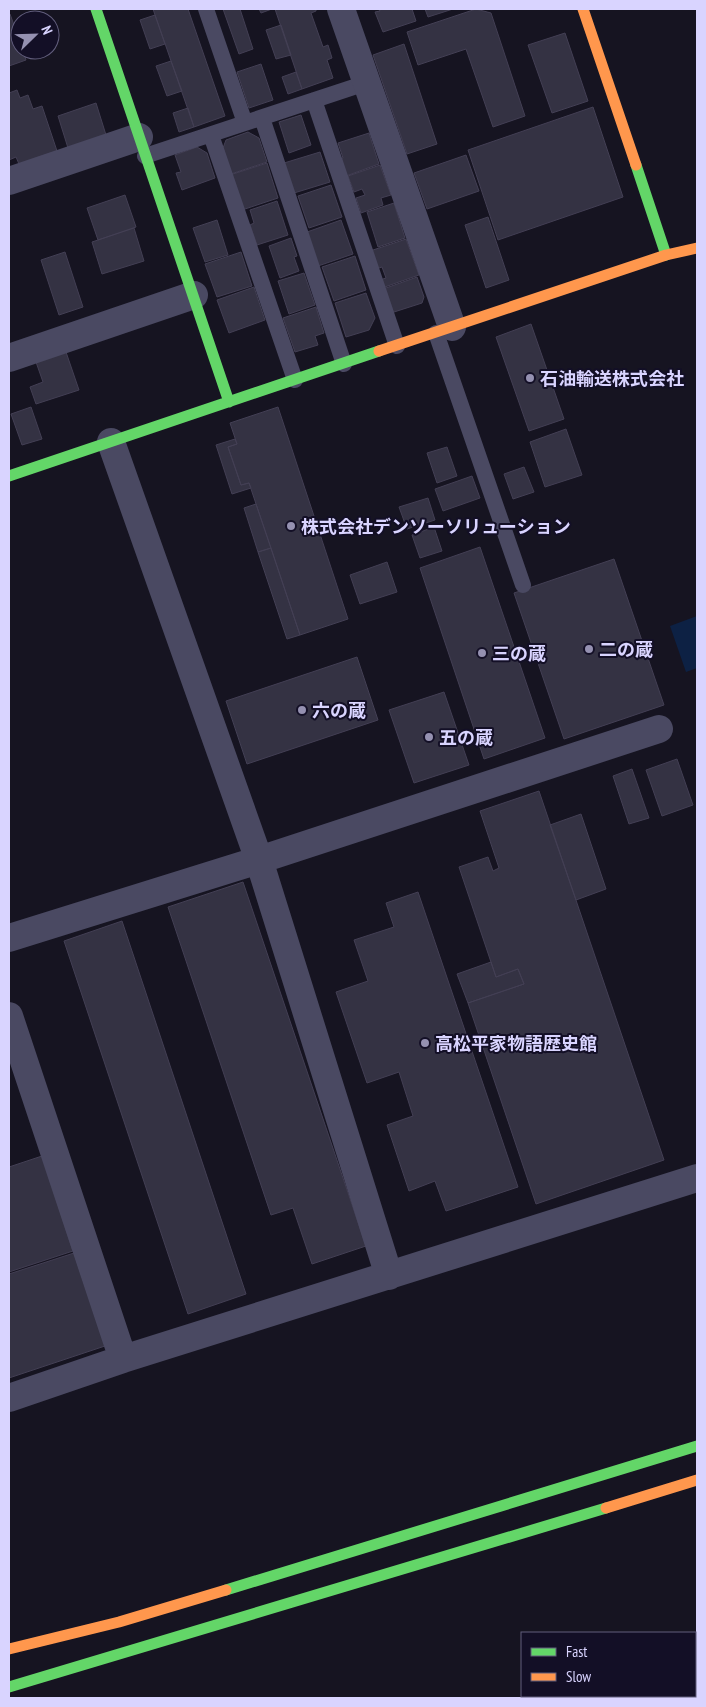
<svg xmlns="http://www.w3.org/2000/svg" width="706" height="1707" viewBox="0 0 706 1707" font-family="'PT Sans Narrow','Noto Sans JP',sans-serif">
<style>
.water{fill:#0d2144}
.building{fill:#343243;stroke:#433f54}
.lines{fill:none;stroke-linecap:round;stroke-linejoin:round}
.lane{stroke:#4a4962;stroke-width:16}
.street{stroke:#4a4962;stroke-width:28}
.fast{stroke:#63d668;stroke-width:11}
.slow{stroke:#ff974d;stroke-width:11}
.poi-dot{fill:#9591b1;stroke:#130f26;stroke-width:2}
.labels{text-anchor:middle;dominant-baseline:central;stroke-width:4;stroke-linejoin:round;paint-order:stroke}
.poi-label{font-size:18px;font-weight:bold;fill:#d9d4ff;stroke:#130f26;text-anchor:start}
</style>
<rect width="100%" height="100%" fill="#161421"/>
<path class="water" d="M 697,616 L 697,668 L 686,672 L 670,626 Z"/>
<path class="building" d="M 153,9 L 188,9 L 225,116 L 194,127 Z
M 223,9 L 240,9 L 253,49 L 239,54 Z
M 259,9 L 272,9 L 261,13 Z
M 275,9 L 316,9 L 316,11 L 311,13 L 323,47 L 328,45 L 332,58 L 327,60 L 333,78 L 302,89 Z
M 379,9 L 412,9 L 416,21 L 383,32 L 375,12 L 380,11 Z
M 425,9 L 453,9 L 428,17 Z
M 476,9 L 491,13 L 525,116 L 493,127 L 466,49 L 418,65 L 407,32 Z
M 10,14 L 20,42 L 20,50 L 23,50 L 26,60 L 9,66 L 9,15 Z
M 155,15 L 165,44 L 150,49 L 140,20 Z
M 281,25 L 291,55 L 276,59 L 266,30 Z
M 565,33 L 588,101 L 552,113 L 528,45 Z
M 404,44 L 437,144 L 407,154 L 373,55 Z
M 171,61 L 182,91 L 167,96 L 156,66 Z
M 261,64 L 273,100 L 249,108 L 237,72 Z
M 296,72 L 302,89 L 288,94 L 282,77 Z
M 17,90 L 20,98 L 28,95 L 33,109 L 42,106 L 57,151 L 19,164 L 16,157 L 9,160 L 9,93 Z
M 96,103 L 106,135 L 68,148 L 58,116 Z
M 593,107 L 623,197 L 498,240 L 468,150 Z
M 188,108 L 194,127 L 179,132 L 173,113 Z
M 301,115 L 311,145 L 289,153 L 279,122 Z
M 248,132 L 259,138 L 267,162 L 231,174 L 223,148 L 226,140 Z
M 369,133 L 379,164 L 346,176 L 340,159 L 343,158 L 338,143 Z
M 197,147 L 207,153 L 215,178 L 182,190 L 176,173 L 181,172 L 175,155 Z
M 320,152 L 330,182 L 294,193 L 284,163 Z
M 466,155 L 479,191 L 427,209 L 414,173 Z
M 267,163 L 278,198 L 242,210 L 230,175 Z
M 380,165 L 391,195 L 381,198 L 383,205 L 361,213 L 356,198 L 365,195 L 362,189 L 354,192 L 348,176 Z
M 331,185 L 342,217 L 309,228 L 298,196 Z
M 125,195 L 136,227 L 98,240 L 87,208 Z
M 277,201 L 288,235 L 257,245 L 250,225 L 254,223 L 250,210 Z
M 394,203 L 405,238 L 378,247 L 367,212 Z
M 488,217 L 509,280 L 486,288 L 465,225 Z
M 217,220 L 228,255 L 205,262 L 193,228 Z
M 341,220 L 353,254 L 318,266 L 307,232 Z
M 134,228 L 144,261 L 102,274 L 92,242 Z
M 291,238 L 297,256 L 294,257 L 299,271 L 280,278 L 269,246 Z
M 406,239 L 419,275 L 382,288 L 380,280 L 386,278 L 382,267 L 376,269 L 370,251 Z
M 65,252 L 83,307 L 59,315 L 41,260 Z
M 241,252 L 252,286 L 217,297 L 205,264 Z
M 355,256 L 366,290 L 334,301 L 322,267 Z
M 304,273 L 315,305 L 289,314 L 278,281 Z
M 417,277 L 424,297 L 422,303 L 391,313 L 383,289 Z
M 254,287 L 265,320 L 229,333 L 217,300 Z
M 366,293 L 375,318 L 369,330 L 346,337 L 335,303 Z
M 316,307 L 324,333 L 315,336 L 318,345 L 295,352 L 283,318 Z
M 531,324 L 564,419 L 529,431 L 496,337 Z
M 66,352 L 79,390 L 36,404 L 30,387 L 43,382 L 36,362 Z
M 31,407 L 42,439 L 22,445 L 11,414 Z
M 278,407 L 348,619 L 300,635 L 249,483 L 241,485 L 228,447 L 237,444 L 230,423 Z
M 566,429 L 582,475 L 545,487 L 530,442 Z
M 235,439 L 237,444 L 228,447 L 241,485 L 249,483 L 251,488 L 232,494 L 216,445 Z
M 447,447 L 457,476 L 437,483 L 427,453 Z
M 524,467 L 534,492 L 513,499 L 504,474 Z
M 472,476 L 480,498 L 443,511 L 435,489 Z
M 428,498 L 435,520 L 407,529 L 399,507 Z
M 256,504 L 271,548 L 258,552 L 244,508 Z
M 434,527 L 442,551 L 420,558 L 412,535 Z
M 480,547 L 545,738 L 484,759 L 420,568 Z
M 271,548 L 300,635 L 287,639 L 258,552 Z
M 614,559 L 664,705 L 564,739 L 514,593 Z
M 387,562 L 397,592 L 360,604 L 350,575 Z
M 357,657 L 378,720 L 247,764 L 226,701 Z
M 444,692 L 469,765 L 414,783 L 389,710 Z
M 677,759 L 693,805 L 662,816 L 646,770 Z
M 632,769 L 649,818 L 629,824 L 613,776 Z
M 539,791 L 664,1160 L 536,1204 L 468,1003 L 524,984 L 518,969 L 496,977 L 459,867 L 488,857 L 493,871 L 499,868 L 480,811 Z
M 581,814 L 606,889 L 576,900 L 550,825 Z
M 243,882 L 366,1246 L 312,1264 L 293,1208 L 271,1215 L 168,907 Z
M 418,892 L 518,1187 L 446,1211 L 435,1181 L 409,1191 L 387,1125 L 413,1116 L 399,1072 L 367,1083 L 336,992 L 368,981 L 354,940 L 394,927 L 386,903 Z
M 122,921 L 246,1294 L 188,1314 L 64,941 Z
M 491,962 L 496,977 L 518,969 L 524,984 L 468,1003 L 457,974 Z
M 42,1156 L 73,1251 L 9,1272 L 9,1167 Z
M 74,1253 L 105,1346 L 9,1378 L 9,1274 Z"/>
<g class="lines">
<path class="lane" d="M 206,9 L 245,123
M 314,100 L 397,346
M 262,118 L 344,364
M 211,135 L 295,380
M 145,156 L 366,83
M 436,333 L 523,585"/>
<path class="street" d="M 341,9 L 452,327
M 9,181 L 139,137
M 9,358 L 194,295
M 111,442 L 259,860 L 389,1276
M 9,938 L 259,860 L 659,729
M 9,1016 L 123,1359
M 9,1398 L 123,1359 L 697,1178"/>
<path class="fast" d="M 96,9 L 229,402
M 636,165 L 666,255
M 9,476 L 379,351
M 226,1590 L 697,1446
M 9,1687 L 606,1508"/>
<path class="slow" d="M 583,9 L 636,165
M 379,351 L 666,255 L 697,248
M 606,1508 L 697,1480
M 9,1649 L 119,1622 L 226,1590"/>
</g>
<g class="poi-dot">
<circle cx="530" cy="378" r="5"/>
<circle cx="291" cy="526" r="5"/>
<circle cx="589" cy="649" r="5"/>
<circle cx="482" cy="653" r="5"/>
<circle cx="302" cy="710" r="5"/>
<circle cx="429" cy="737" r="5"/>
<circle cx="425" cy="1043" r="5"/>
</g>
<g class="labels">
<g class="poi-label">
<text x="540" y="378">石油輸送株式会社</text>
<text x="301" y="526">株式会社デンソーソリューション</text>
<text x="599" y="649">二の蔵</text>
<text x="492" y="653">三の蔵</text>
<text x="312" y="710">六の蔵</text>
<text x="439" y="737">五の蔵</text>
<text x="435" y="1043">高松平家物語歴史館</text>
</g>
</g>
<rect width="706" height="1707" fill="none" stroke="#d9d4ff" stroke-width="20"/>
<rect x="521" y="1632" width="175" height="65" fill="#130f26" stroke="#625e7d"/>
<rect x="531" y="1648" width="25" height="8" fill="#63d668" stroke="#625e7d"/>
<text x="566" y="1657" font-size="15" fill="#d9d4ff">Fast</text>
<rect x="531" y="1673" width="25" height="8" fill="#ff974d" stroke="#625e7d"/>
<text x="566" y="1682" font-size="15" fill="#d9d4ff">Slow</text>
<g transform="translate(35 35) rotate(67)"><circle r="24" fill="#130f26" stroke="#625e7d"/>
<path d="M0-4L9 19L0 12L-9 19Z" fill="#9591b1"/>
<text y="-8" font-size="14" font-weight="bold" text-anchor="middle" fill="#d9d4ff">N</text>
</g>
</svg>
